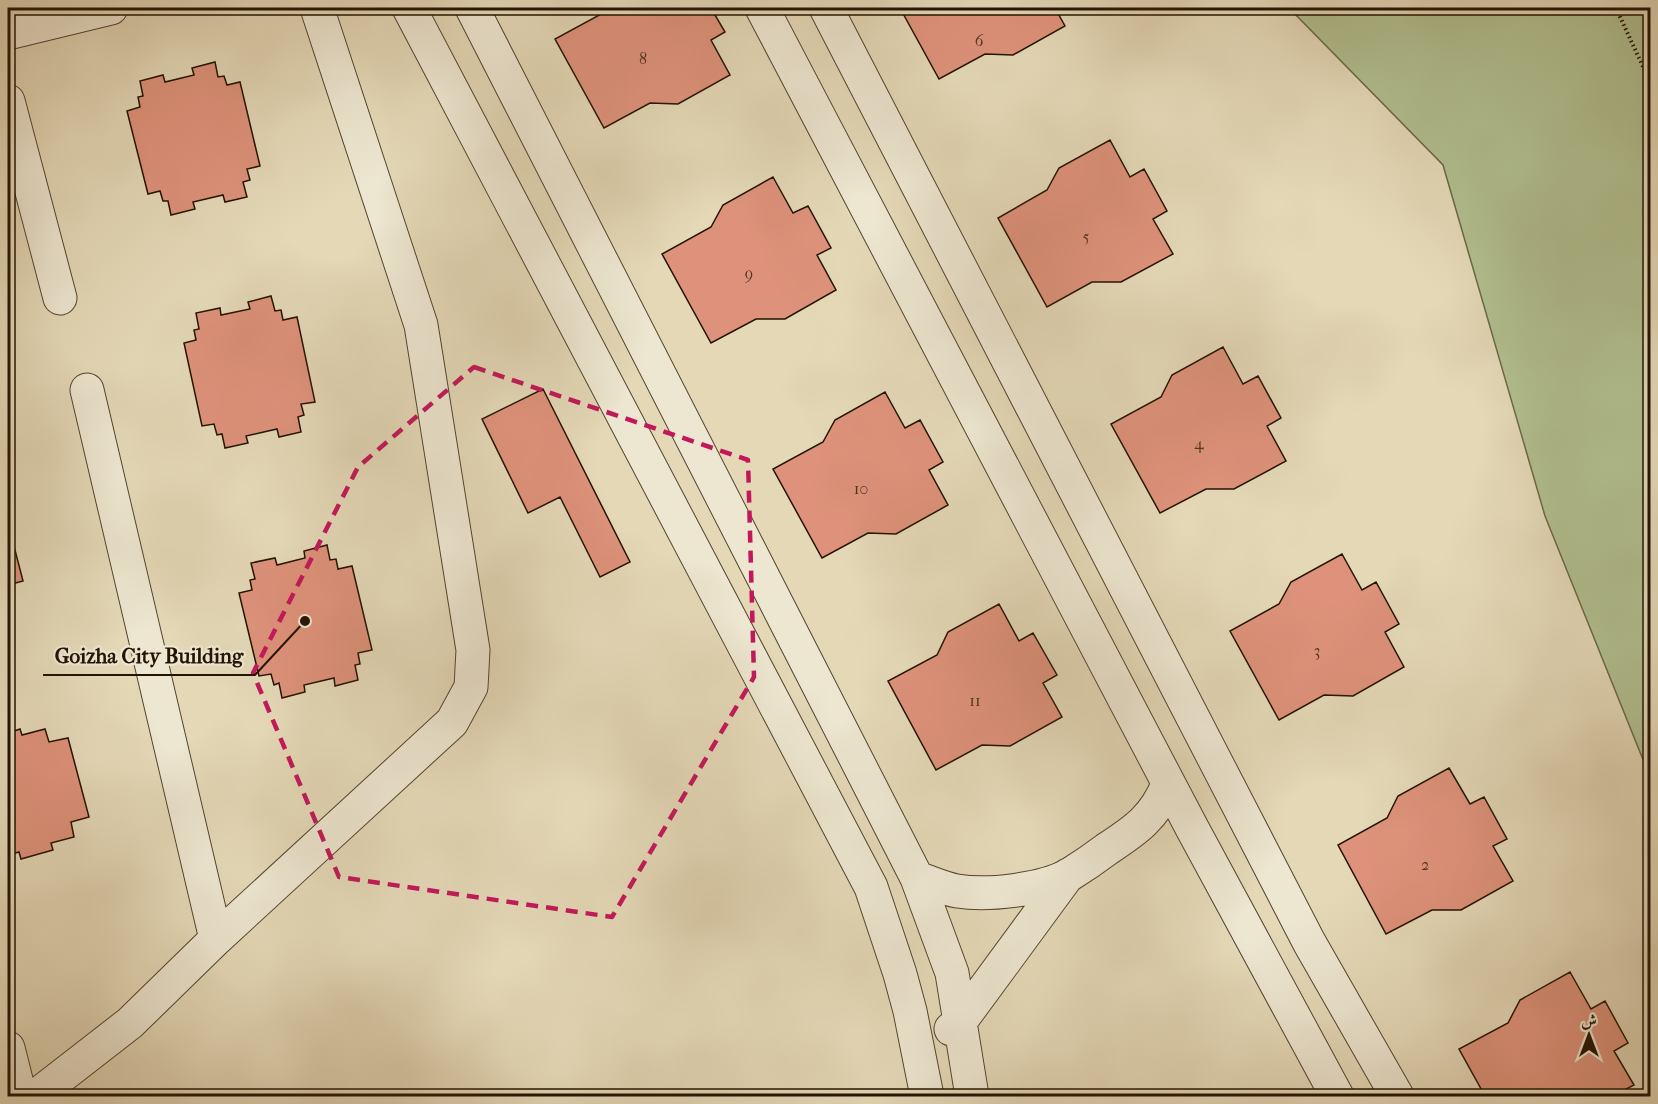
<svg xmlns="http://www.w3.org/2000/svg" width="1658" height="1104" viewBox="0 0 1658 1104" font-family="'IM FELL French Canon',Amiri,serif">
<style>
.green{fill:#b1bf90;stroke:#6a6949;stroke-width:1.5}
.building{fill:#de927b;stroke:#231302;stroke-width:1.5}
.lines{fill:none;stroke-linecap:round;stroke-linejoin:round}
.minor-casing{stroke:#53442f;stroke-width:35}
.path{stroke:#231302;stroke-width:4;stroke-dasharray:1.5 3;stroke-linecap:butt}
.minor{stroke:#ede6d0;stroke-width:33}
.marked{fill:none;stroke:#c2185b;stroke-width:4.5;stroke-dasharray:12 8;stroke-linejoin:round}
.labels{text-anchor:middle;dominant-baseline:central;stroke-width:4.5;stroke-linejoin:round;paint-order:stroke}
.number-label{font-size:16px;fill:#523320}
.leader{fill:none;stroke:#231302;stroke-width:2}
.callout-dot{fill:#231302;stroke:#ede6d0;stroke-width:2}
.callout-label{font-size:21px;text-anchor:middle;font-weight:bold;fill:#231302;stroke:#ede6d0;stroke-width:4.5;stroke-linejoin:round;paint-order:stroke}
</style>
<rect width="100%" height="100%" fill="#e4d8b7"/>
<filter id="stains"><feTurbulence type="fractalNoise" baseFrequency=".00333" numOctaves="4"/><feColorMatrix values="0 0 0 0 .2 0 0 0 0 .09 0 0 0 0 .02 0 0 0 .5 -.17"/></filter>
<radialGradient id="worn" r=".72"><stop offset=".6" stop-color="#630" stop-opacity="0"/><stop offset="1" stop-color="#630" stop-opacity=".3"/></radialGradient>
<path class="green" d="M 1289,8 L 1650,8 L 1650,777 L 1545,516 L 1443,165 Z"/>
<path class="building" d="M 607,8 L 711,8 L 725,32 L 711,40 L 730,75 L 678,104 L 650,103 L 604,128 L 555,39 L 605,12 Z
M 900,8 L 1055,8 L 1065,26 L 1013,55 L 985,54 L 939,79 Z
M 215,62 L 218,77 L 224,76 L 227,85 L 240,82 L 260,166 L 247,169 L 250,180 L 243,182 L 247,197 L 225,202 L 223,195 L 193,202 L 195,209 L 171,215 L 168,201 L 163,201 L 160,191 L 148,194 L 127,111 L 140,107 L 138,97 L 143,96 L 140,81 L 163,75 L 165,82 L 194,75 L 192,68 Z
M 1110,140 L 1130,177 L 1144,169 L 1167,211 L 1153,219 L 1173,254 L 1121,282 L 1092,282 L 1047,307 L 998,218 L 1047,190 L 1059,168 Z
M 773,177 L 793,213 L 808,206 L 831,248 L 817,255 L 836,290 L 785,319 L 756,319 L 711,343 L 662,254 L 711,227 L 723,205 Z
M 271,296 L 275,311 L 281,310 L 283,320 L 297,317 L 315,402 L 301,404 L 304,415 L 298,417 L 301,432 L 279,437 L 277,429 L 246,436 L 248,443 L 225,448 L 222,434 L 217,435 L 214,424 L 202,426 L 184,343 L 196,340 L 194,330 L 199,329 L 196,313 L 220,308 L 221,315 L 250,309 L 248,302 Z
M 1223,347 L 1243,384 L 1258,376 L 1281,418 L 1267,426 L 1286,461 L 1234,489 L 1206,489 L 1160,513 L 1111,424 L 1161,397 L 1172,375 Z
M 543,389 L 630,562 L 600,577 L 560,497 L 528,513 L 482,419 Z
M 885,392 L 905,428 L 920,420 L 943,462 L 929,470 L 948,505 L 896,534 L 868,533 L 822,558 L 773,469 L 823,442 L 835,420 Z
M 8,523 L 23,581 L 8,585 Z
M 327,545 L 330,560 L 336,559 L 338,569 L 352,566 L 372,650 L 358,653 L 360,664 L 355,665 L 358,680 L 335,686 L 334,678 L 304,685 L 305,692 L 282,698 L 279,683 L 274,685 L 271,674 L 259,676 L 239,593 L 252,590 L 250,580 L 255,579 L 251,563 L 275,558 L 277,565 L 305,558 L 304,551 Z
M 1342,554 L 1362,590 L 1376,582 L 1399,624 L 1385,632 L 1404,667 L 1353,696 L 1324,695 L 1279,720 L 1230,631 L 1279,604 L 1291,582 Z
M 999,604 L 1019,641 L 1033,633 L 1057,675 L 1043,683 L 1062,717 L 1010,746 L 982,745 L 936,770 L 888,681 L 937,655 L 948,632 Z
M 20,729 L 22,735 L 45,729 L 49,742 L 68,738 L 89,817 L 71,822 L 74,837 L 51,843 L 53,850 L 21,859 L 19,852 L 8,855 L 8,733 Z
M 1449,768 L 1470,804 L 1484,797 L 1507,839 L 1493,846 L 1513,881 L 1461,910 L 1432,910 L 1386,934 L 1338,845 L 1387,818 L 1398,796 Z
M 1570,972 L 1591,1009 L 1605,1001 L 1628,1043 L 1614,1051 L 1634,1085 L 1613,1096 L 1485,1096 L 1459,1049 L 1508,1023 L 1520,1000 Z"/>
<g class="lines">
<defs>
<path id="minor" d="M 409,8 L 871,887 L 900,974 L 910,1011 L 927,1096
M 472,8 L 917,878 L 952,973 L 972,1096
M 762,8 L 1192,828 L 1337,1096
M 826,8 L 1309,942 L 1397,1096
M 8,33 L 111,8
M 8,101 L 60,298
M 87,390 L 216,939
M 917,878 C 930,882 944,889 957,891 C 987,896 1042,890 1069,875 C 1082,867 1095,858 1107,849 C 1136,830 1155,817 1168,784
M 951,1029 L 960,1022 L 1068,875
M 8,1048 L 20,1096
M 36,1096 L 130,1023 L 216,939 L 452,722 L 471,687 L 473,650 L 421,325 L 317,8"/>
</defs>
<use href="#minor" class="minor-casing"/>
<path class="path" d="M 1616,8 L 1650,82"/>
<use href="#minor" class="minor"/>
</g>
<path class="marked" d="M 474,367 L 748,460 L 754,677 L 612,917 L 339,877 L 253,673 L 358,467 Z"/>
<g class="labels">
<g class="number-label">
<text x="979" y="40">6</text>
<text x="643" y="58">8</text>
<text x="1086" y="236">5</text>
<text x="749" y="273">9</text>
<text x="1199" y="443">4</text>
<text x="861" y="488">10</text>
<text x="1317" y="650">3</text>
<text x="975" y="700">11</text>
<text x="1425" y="864">2</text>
</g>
</g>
<path class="leader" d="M305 621L255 675H43"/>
<circle class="callout-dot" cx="305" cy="621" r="6"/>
<g class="callout-label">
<text x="149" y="663">Goizha City Building</text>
</g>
<rect width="1658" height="1104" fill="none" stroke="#e4d8b7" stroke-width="30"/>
<rect x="9" y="9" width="1640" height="1086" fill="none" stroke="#231302" stroke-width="3"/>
<rect x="15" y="15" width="1628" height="1074" fill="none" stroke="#231302" stroke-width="1.5"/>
<g transform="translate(1589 1035)" stroke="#ede6d0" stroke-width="4.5" paint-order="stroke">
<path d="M0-4.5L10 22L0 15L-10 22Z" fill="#231302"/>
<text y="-9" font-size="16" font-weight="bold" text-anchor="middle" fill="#231302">ش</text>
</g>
<rect width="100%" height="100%" filter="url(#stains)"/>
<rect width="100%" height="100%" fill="url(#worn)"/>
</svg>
